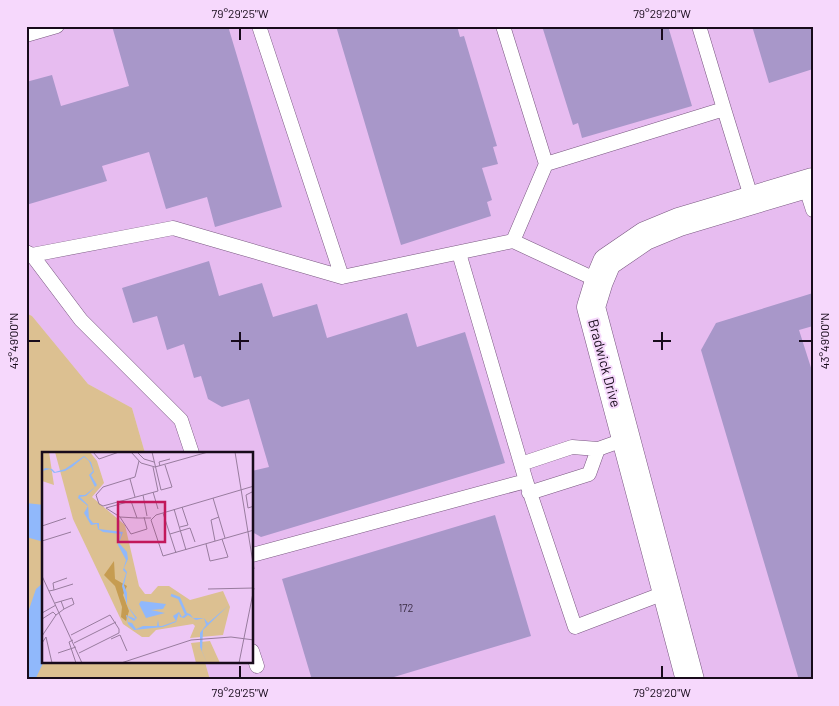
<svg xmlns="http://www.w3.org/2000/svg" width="839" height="706" viewBox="0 0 839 706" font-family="Barlow,sans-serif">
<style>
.built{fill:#e7bcf0}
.green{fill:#dcc091}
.water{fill:#90b8fb}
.building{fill:#a897c9}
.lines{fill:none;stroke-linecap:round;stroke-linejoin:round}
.lane-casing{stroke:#795880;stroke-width:15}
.street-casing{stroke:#795880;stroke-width:29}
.lane{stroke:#fff;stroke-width:14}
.street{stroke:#fff;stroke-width:28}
.ticks{fill:none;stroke:#180b1b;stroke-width:2}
.labels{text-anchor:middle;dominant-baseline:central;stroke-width:4;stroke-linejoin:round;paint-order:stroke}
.number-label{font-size:11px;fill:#3c2e46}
.street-label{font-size:14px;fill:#180b1b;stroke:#f6d8fc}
.inset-river{fill:none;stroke:#90b8fb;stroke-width:2.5}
.inset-road{fill:none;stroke:#987c9e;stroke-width:1}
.view{fill:#c2185b;fill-opacity:0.15;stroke:#c2185b;stroke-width:2.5}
.inset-edge{fill:none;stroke:#180b1b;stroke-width:2.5}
.neatline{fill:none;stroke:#180b1b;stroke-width:2}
.ticks-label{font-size:12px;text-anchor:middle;fill:#180b1b}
</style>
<rect width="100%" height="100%" fill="#edc7f5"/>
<path class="built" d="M 26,26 L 813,26 L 813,680 L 210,680 L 205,662 L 252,662 L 252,453 L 145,453 L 132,408 L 88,384 L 32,316 L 26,313 Z"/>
<path class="green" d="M 26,313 L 32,316 L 88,384 L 132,408 L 145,453 L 44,453 L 44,662 L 205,662 L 210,680 L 26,680 Z"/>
<path class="water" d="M 26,503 L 44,505 L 44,542 L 26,537 Z
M 44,582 L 44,661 L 35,680 L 26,680 L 26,618 L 36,589 Z"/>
<path class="building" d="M 112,26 L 228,26 L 282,207 L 215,227 L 207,197 L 166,209 L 149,152 L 102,166 L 107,181 L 26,205 L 26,82 L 52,75 L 61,106 L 129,86 Z
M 336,26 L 457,26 L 460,37 L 464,36 L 497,146 L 493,147 L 498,164 L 482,168 L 492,200 L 487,202 L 491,216 L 401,245 Z
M 542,26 L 668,26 L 692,106 L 582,138 L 578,123 L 573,125 Z
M 752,26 L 813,26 L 813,69 L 769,83 Z
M 209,261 L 219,296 L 262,283 L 273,317 L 317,304 L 327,338 L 407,313 L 417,347 L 465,332 L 505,463 L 261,537 L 252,532 L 252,471 L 269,467 L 249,399 L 222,407 L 208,399 L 201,376 L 194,378 L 184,344 L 167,350 L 157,316 L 133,323 L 122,288 Z
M 813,293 L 813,326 L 799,330 L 813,374 L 813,680 L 799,680 L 701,350 L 716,323 Z
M 495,515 L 531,636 L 384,680 L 312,680 L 282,579 Z"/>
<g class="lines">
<defs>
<path id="lane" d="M 259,26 L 342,277
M 503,26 L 546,164 L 513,241
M 699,26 L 724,109
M 26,35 L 57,26
M 546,164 L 724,109 L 752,200
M 805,185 L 813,210
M 26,252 L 32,255 L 173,228 L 342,277 L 513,241 L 599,281
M 32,255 L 81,320 L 181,420 L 192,453
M 521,464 L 572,447 L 598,449 L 626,439
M 526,481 L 575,627 L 667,592
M 529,493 L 589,474 L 598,449
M 252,555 L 526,481 L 459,253
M 252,651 L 257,666"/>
<path id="street" d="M 690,680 L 591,307 L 599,281 L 607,262 L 645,236 L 679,222 L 813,182"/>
</defs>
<use href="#lane" class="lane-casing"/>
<use href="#street" class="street-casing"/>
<use href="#lane" class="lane"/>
<use href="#street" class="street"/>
</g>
<path class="ticks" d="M 240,28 L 240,40M 662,28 L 662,40M 240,332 L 240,350M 662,332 L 662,350M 28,341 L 40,341M 231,341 L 249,341M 653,341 L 671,341M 799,341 L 812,341M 240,666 L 240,678M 662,666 L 662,678"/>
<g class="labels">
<g class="number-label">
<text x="406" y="607">172</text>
</g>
<g class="street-label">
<text transform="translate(605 363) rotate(75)">Bradwick Drive</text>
</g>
</g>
<g transform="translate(42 452)">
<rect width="211" height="211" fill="#edc7f5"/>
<path d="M 0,0 L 7,0 L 12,33 L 0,29 ZM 13,0 L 48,0 L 55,9 L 62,31 L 50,45 L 83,73 L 97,134 L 103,142 L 109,142 L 116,134 L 127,134 L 148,148 L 181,139 L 188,155 L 181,183 L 148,186 L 153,174 L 151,172 L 114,178 L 107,185 L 100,185 L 81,172 L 31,67 ZM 168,189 L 178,211 L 154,211 L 149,191 Z" fill="#dcc091"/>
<path d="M 72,109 L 73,127 L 85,134 L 81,143 L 87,159 L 84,169 L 79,165 L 80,155 L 73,134 L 62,123 Z" fill="#c69c51"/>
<path d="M 42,4 L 49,10 L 52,20 L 49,23 L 55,33 L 44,44 L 38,45 L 46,53 L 47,66 L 51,71 L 57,71 L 57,77 L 81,80 L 77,91 L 85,100 L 86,107 L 82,116 L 85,120 L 82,133 L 85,141 L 85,153 L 95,166 L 92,169 L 87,166 L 85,163 L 86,170 L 90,171 L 94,177 L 101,174 L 115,174 L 116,168 L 117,174 L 120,174 L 134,169 L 131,164 L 137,160 L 140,165 L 145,161 L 148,162 L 151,166 L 162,166 L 166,171 L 187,153 L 161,178 L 160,199 L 165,211 L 158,195 L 158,181 L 164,173 L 162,166 L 154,168 L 146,163 L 142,166 L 138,165 L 137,161 L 134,170 L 121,175 L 92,178 L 86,172 L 84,163 L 94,167 L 85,153 L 80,134 L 84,121 L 81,118 L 84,108 L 76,93 L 79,82 L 61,80 L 56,77 L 55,72 L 49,73 L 42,61 L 46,54 L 36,46 L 37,43 L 43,43 L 53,35 L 47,23 L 51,19 L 47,9 L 42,5 L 30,15 L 23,19 L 12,21 L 8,17 L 0,19 L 3,16 L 10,17 L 13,20 L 23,17 ZM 99,149 L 124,152 L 121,157 L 109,158 L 123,161 L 104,166 L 97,152 Z" fill="#90b8fb"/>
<path class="inset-river" d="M 129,143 L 137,146 L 144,162"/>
<path class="inset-road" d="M 51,0 L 57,7 L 77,0M 89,0 L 99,11 L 113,15 L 166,0M 95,0 L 102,7 L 112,10M 110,0 L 119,38 L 130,35 L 123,13M 193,0 L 212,117M 97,9 L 93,25 L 61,35 L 54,43 L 57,52 L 61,54 L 116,39 L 111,15M 118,14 L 117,10 L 128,7M 88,27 L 93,45M 212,34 L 114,63 L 109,68 L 121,104 L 212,78M 212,39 L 204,43 L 206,56 L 212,54M 111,40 L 116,57M 101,43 L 105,64M 171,46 L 183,86M 132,57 L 144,98M 121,61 L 134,101M 78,65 L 89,82 L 105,77 L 102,65M 95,66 L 78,65 L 64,56 L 89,49 L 95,66 L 109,66M 0,74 L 24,66M 138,75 L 146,73 L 140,55M 128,82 L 148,76 L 153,90M 0,89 L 29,80M 173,89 L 169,68 L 177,65M 164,92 L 168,109 L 186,105 L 180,87M 0,124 L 40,211M 166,137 L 212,136M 12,138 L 31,132M 7,139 L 12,138 L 11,131 L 25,126M 13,151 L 30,146 L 32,152 L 22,157M 0,161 L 14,153M 0,167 L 11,160 L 14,163M 29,183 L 68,163 L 77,177 L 77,181 L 37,201M 0,184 L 14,163 L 22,157 L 19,149M 69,187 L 78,183 L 85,199M 31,188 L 27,190 L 34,211M 0,191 L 4,185 L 10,211M 32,191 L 74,170M 16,201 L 34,195M 79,211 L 149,188 L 189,185 L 212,188M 197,211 L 212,136"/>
<path class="view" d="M 76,50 L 123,50 L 123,90 L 76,90 Z"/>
<rect width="211" height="211" class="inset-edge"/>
</g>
<rect width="839" height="706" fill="none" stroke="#f6d8fc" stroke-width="55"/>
<rect x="28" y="28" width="784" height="650" class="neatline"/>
<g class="ticks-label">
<text x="240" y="18">79°29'25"W</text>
<text x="662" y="18">79°29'20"W</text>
<text transform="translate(14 341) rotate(-90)" y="4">43°49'00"N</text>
<text transform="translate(825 341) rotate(-90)" y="4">43°49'00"N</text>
<text x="240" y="697">79°29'25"W</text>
<text x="662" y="697">79°29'20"W</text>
</g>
</svg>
